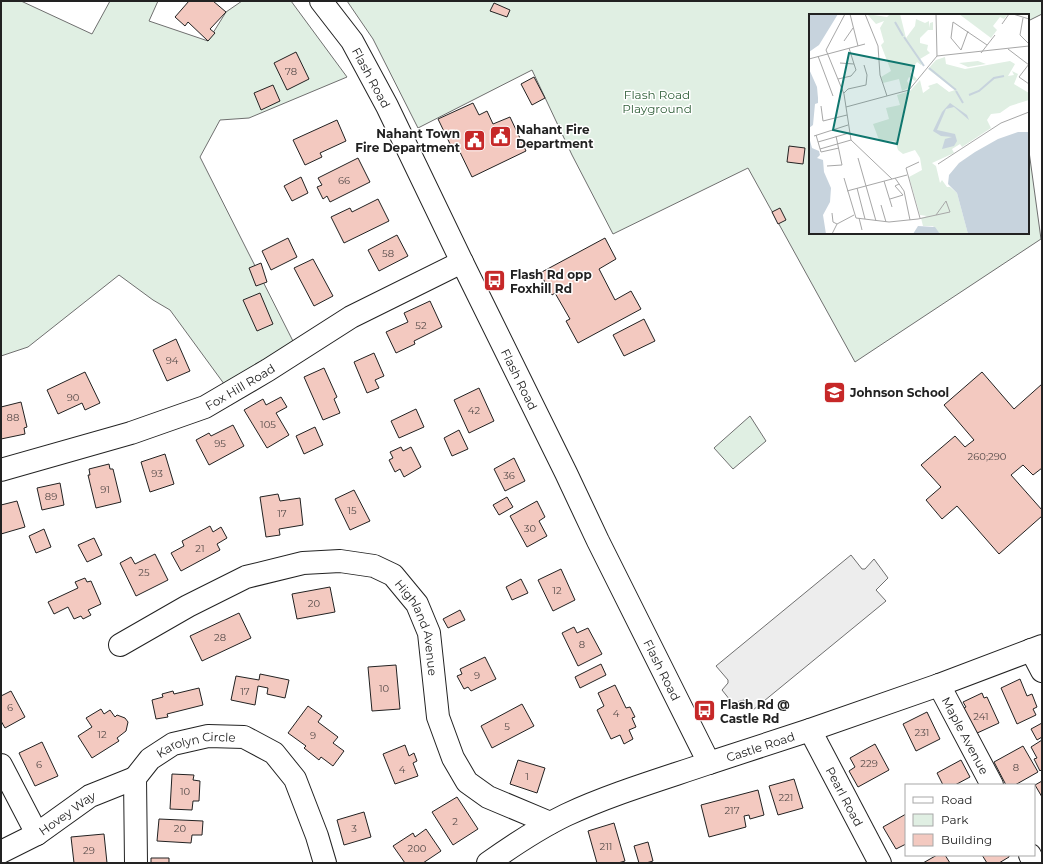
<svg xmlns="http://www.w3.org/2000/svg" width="1043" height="864" viewBox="0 0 1043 864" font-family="Montserrat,sans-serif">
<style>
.green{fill:#e0efe3;stroke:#6f6f6f}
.parking{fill:#ededed;stroke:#6f6f6f}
.building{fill:#f3c9c0;stroke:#222}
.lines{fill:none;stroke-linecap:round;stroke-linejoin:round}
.minor-casing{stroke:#222;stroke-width:24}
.major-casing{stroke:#222;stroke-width:24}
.minor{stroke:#fff;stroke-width:22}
.major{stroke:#fff;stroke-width:22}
.labels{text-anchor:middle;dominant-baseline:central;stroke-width:3;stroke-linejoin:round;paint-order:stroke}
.number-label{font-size:10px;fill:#564c4a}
.street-label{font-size:12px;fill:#222;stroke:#fff}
.park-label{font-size:12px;fill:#2f5e38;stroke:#fff}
.poi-label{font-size:12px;font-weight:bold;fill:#222;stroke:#fff;text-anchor:start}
.inset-river{fill:none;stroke:#c7d3dd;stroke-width:2}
.inset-road{fill:none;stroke:#a7a7a7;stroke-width:1}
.view{fill:#0f766e;fill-opacity:0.15;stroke:#0f766e;stroke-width:2}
.inset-edge{fill:none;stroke:#222;stroke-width:2}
</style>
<rect width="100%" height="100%" fill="#fff"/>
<path class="green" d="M 1,1 L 21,1 L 92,34 L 110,1 L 158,1 L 149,21 L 208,41 L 226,12 L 242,1 L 291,1 L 347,77 L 249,118 L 220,120 L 200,157 L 298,351 L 230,392 L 170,310 L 153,300 L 119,275 L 28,347 L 1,356 Z
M 347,1 L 1042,1 L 1042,14 L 1028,21 L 1028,15 L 810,15 L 810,233 L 1028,233 L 1028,144 L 1041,239 L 855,362 L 748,168 L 613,234 L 572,155 L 532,70 L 418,128 L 373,39 Z
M 750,416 L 766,441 L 733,469 L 714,448 Z"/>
<path class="parking" d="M 851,555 L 862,569 L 865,569 L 874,559 L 888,578 L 876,590 L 886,601 L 753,710 L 744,700 L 740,701 L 734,705 L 722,690 L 728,683 L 728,680 L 716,666 Z"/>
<path class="building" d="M 189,1 L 213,1 L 226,12 L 210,29 L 215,33 L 208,41 L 188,22 L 185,26 L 175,17 Z
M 494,3 L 510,10 L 507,17 L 490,11 Z
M 296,52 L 309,79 L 287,90 L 274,63 Z
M 534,77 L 545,98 L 532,105 L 521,84 Z
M 273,85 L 280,101 L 261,110 L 254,93 Z
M 473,103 L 479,115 L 487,111 L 493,124 L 510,117 L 526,151 L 472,177 L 457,146 L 452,148 L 438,119 Z
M 337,120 L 346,141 L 320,153 L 322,157 L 305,165 L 293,140 Z
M 789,146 L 805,148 L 803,164 L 787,162 Z
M 358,158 L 370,182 L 330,202 L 327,196 L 323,199 L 317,187 L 322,185 L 318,178 Z
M 301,177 L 308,193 L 292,201 L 284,186 Z
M 378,199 L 389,221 L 344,243 L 331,217 L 350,208 L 352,212 Z
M 780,208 L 786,220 L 778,224 L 772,212 Z
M 397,235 L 408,256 L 379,271 L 368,250 Z
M 288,238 L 297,257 L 271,270 L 262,251 Z
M 605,238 L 616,259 L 599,269 L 615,300 L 631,291 L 641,309 L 578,343 L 566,321 L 570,319 L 555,293 L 552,295 L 540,273 Z
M 313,259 L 333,296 L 314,306 L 294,268 Z
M 261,263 L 267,282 L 256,286 L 249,268 Z
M 260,293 L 273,324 L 257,331 L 243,300 Z
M 430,301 L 442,327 L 414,341 L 415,344 L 396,353 L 386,332 L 408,322 L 404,313 Z
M 644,319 L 655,341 L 624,356 L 613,335 Z
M 176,339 L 190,371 L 167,381 L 153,350 Z
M 374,353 L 384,376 L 375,380 L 379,388 L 367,393 L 354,362 Z
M 324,368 L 337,397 L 334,399 L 340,413 L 323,420 L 304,377 Z
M 85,372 L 100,403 L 85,410 L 82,403 L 58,414 L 47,390 Z
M 982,372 L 1014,409 L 1042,384 L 1042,468 L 1033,475 L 1023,465 L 1011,475 L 1042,510 L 1042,516 L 999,554 L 957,506 L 942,519 L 926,500 L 941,487 L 921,465 L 955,436 L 965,447 L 974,440 L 944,405 Z
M 479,388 L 494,421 L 469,433 L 454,400 Z
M 281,397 L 287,407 L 276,413 L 289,435 L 267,448 L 244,410 L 263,399 L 266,405 Z
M 21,402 L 27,427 L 24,428 L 25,434 L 1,439 L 1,407 Z
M 416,409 L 424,427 L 399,438 L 391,421 Z
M 233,425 L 244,446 L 209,465 L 196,440 L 209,433 L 211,436 Z
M 315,427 L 323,445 L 304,454 L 296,436 Z
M 459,430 L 468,449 L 452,456 L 444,438 Z
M 401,447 L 403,451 L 411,447 L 421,467 L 404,477 L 400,469 L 395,472 L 389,460 L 393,458 L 390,452 Z
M 165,454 L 174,484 L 150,492 L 141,462 Z
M 514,458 L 525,481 L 505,491 L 494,469 Z
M 109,464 L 110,469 L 113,469 L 121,502 L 96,508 L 88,475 L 90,475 L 89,469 Z
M 60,483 L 64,505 L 42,510 L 37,488 Z
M 354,490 L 370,521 L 350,530 L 335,499 Z
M 278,494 L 280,501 L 300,498 L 303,525 L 279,529 L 280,535 L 266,537 L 260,497 Z
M 507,497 L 513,507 L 499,515 L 493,505 Z
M 17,501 L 25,527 L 1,534 L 1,505 Z
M 537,501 L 545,517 L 539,521 L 547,536 L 527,547 L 510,516 Z
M 210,526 L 213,532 L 221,527 L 227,538 L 217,544 L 220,550 L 181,571 L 171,553 L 184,546 L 182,541 Z
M 44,529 L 51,547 L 36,553 L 29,536 Z
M 94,538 L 102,555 L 87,562 L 78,545 Z
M 155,554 L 168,580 L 136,596 L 120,563 L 131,557 L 135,564 Z
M 561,569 L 575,600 L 553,611 L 538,580 Z
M 85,578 L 87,582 L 91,581 L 101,604 L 88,610 L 91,615 L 83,619 L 81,616 L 74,619 L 68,607 L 54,614 L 48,602 L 78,588 L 75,582 Z
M 521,579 L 528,593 L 512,600 L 506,587 Z
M 330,587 L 335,612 L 297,619 L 292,594 Z
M 460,610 L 465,620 L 448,628 L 443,619 Z
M 239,613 L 251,638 L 202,661 L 190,636 Z
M 574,627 L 577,633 L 588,628 L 602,654 L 578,666 L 562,633 Z
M 485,657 L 496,679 L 471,691 L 468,687 L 464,689 L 457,676 L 462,674 L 460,669 Z
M 601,664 L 606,675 L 580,688 L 575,677 Z
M 396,665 L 400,709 L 372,711 L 368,667 Z
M 260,674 L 289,680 L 285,698 L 267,694 L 268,688 L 258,686 L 255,705 L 231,700 L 236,676 L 259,680 Z
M 1020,679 L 1027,696 L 1032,694 L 1037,707 L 1033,709 L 1036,715 L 1017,724 L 1001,688 Z
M 615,685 L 626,708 L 630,707 L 635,717 L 632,718 L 636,727 L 629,730 L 633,739 L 624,744 L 620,735 L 611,739 L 597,710 L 604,706 L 598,693 Z
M 199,688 L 203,705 L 167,714 L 168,717 L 156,719 L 152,700 L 163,697 L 162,694 L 173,691 L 174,694 Z
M 11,691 L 25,717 L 5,728 L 1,721 L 1,696 Z
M 982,693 L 984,698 L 987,697 L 999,723 L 975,734 L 962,709 L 966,707 L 963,702 Z
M 522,704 L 534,726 L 492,748 L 481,726 Z
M 308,706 L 322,716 L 318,722 L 338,737 L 333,743 L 344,751 L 333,766 L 321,757 L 319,760 L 304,748 L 306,746 L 288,733 Z
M 101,709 L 104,714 L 110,710 L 115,717 L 117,715 L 125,718 L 128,722 L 126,731 L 117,738 L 119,741 L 92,758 L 78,736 L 92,727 L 86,718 Z
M 927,712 L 940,739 L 916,751 L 903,724 Z
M 1042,723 L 1042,737 L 1037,740 L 1031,729 Z
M 1042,740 L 1042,769 L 1040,771 L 1034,759 L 1037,758 L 1031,747 Z
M 42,742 L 58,776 L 35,786 L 19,753 Z
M 875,744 L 889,770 L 858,787 L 849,771 L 855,767 L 850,758 Z
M 405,745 L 409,756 L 414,753 L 417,761 L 413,763 L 418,776 L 395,784 L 383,754 Z
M 1023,746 L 1038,772 L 1015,785 L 1006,785 L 994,762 Z
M 518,760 L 545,768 L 537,793 L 510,784 Z
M 961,760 L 970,777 L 955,785 L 943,785 L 937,773 Z
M 172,774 L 194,775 L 193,780 L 200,781 L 199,801 L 193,801 L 192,810 L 170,809 Z
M 794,779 L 803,808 L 778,815 L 769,786 Z
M 1042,781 L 1042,797 L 1035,785 Z
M 758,790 L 764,815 L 750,819 L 749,815 L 744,816 L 746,827 L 709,837 L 701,805 Z
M 457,797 L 478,829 L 453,845 L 432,812 Z
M 364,812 L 371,837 L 344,845 L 337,820 Z
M 906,814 L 906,844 L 896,849 L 883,827 Z
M 159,819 L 203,821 L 202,835 L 192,835 L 191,843 L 157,841 Z
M 614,823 L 625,861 L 618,863 L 597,863 L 588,831 Z
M 426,829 L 441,851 L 423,863 L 405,863 L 393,846 L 413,833 L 415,837 Z
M 104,834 L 107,863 L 74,863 L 71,837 Z
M 648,842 L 653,861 L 646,863 L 639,863 L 634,846 Z
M 937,855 L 945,855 L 950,863 L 923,863 Z
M 982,855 L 1009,855 L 1009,857 L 999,863 L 987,863 Z
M 151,858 L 169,858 L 169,863 L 151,863 Z"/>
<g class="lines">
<defs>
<g id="minor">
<path id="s1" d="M 1,470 L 131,433 L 205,407 L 268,370 L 351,317 L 462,262"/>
<path id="s2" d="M 120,645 L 188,606 L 246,577 L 303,563 L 340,561 L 374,566 L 393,575 L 417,604 L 429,633 L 438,717 L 453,758 L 467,782 L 488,797 L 550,823"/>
<path d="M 1031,650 L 1042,671"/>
<path id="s3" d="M 939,685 L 992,785"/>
<path id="s4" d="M 810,730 L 880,863"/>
<path id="s5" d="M 709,763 L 810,730 L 939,685 L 1042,646"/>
<path d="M 1,765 L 37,834"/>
<path id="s6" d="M 1,852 L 37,834 L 90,796 L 135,778"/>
<path d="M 1030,855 L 1034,863"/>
<path id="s7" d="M 136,863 L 135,778 L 150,759 L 173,744 L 208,736 L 244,737 L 274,753 L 295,779 L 317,836 L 325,863"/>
</g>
<g id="major">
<path id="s8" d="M 321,1 L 352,41 L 387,106 L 462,262 L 566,473 L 598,541 L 709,763 C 662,779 611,794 566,815 C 539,828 512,846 488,863"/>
</g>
</defs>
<use href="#minor" class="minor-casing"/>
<use href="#major" class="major-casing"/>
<use href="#minor" class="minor"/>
<use href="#major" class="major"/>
</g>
<defs>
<symbol id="civic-square" viewBox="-11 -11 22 22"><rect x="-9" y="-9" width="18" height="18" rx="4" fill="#c62828" stroke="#fff"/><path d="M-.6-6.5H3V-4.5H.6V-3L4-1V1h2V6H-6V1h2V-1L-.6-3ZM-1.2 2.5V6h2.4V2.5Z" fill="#fff"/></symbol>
<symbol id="bus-square" viewBox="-11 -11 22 22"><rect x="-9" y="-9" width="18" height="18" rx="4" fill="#c62828" stroke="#fff"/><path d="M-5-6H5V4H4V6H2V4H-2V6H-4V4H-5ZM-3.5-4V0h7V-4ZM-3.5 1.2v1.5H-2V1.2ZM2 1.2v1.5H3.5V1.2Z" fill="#fff"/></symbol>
<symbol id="school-square" viewBox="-11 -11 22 22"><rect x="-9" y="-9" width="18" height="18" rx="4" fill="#c62828" stroke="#fff"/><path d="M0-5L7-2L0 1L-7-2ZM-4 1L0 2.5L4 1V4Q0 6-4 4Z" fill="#fff"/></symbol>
</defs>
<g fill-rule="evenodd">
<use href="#civic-square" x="488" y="124" width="25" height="25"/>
<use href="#civic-square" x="462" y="128" width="25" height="25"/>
<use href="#bus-square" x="482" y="268" width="25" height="25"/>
<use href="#school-square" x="822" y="380" width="25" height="25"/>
<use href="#bus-square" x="692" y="698" width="25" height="25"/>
</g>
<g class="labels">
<g class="number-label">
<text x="291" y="71">78</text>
<text x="344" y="180">66</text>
<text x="388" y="253">58</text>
<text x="421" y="325">52</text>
<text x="172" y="360">94</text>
<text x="73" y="397">90</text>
<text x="474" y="410">42</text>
<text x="13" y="417">88</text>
<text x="268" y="424">105</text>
<text x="220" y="443">95</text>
<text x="987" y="456">260;290</text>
<text x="157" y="473">93</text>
<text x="509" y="475">36</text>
<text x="105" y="489">91</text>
<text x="51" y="496">89</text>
<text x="352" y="510">15</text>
<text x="282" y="513">17</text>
<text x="530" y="528">30</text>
<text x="200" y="548">21</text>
<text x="144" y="572">25</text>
<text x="557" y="590">12</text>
<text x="314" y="603">20</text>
<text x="220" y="637">28</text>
<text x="582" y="644">8</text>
<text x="477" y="675">9</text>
<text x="384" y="688">10</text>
<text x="245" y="691">17</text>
<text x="10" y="707">6</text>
<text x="616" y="713">4</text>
<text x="981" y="716">241</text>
<text x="507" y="726">5</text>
<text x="922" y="732">231</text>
<text x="102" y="734">12</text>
<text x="313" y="735">9</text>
<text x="869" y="763">229</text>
<text x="39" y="764">6</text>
<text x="1016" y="767">8</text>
<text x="402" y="769">4</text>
<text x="527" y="776">1</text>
<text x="185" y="791">10</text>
<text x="786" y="797">221</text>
<text x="732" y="810">217</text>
<text x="455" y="821">2</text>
<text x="180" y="828">20</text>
<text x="354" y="828">3</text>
<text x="606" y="846">211</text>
<text x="417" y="848">200</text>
<text x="89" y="850">29</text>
</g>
<g class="street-label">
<text stroke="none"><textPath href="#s8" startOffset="92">Flash Road</textPath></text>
<text stroke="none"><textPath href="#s8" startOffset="428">Flash Road</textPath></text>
<text stroke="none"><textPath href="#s1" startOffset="254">Fox Hill Road</textPath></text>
<text stroke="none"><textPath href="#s2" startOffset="354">Highland Avenue</textPath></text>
<text stroke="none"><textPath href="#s8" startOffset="752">Flash Road</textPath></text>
<text stroke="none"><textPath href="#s3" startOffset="57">Maple Avenue</textPath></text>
<text stroke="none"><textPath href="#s5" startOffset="54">Castle Road</textPath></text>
<text stroke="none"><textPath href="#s7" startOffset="159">Karolyn Circle</textPath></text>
<text stroke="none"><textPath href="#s4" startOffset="75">Pearl Road</textPath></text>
<text stroke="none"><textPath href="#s6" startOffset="77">Hovey Way</textPath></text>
</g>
<g class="park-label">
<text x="657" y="94">Flash Road<tspan x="657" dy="14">Playground</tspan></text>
</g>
<g class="poi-label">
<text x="516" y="129">Nahant Fire<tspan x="516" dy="14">Department</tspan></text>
<text x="460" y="133" text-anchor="end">Nahant Town<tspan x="460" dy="14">Fire Department</tspan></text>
<text x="510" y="274">Flash Rd opp<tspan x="510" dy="14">Foxhill Rd</tspan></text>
<text x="850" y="392">Johnson School</text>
<text x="720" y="704">Flash Rd @<tspan x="720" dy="14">Castle Rd</tspan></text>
</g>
</g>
<g transform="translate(809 14)">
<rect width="220" height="220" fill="#fff"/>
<path d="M 58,0 L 78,3 L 81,0 L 91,0 L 97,24 L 106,12 L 107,5 L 116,9 L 120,7 L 120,14 L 121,9 L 124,8 L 124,16 L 119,16 L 111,24 L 111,29 L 119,31 L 118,36 L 121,39 L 111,45 L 114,49 L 112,51 L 108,48 L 101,58 L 108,65 L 106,67 L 100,63 L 98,67 L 102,73 L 93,77 L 90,65 L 74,69 L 72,63 L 82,57 L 72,31 L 75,28 L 71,14 L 75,7 L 67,10 ZM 150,0 L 199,0 L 195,5 L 191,3 L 184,12 L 188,16 L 182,24 ZM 136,43 L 137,50 L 156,55 L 201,47 L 206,50 L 199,62 L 205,61 L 203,57 L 209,60 L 205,70 L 220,79 L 220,86 L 201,92 L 191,99 L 182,100 L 178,106 L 182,114 L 153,133 L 151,130 L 143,135 L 145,139 L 123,149 L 127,152 L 131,169 L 133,166 L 138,173 L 141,173 L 148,179 L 159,220 L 131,220 L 124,212 L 114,212 L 112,204 L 118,202 L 111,201 L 100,163 L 113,156 L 111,144 L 106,136 L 94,140 L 89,136 L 86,127 L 70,126 L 64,110 L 80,105 L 77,94 L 91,91 L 88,81 L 101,77 L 111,66 L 114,79 L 121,74 L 119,72 L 128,69 L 140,78 L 146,76 L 119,55 L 127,46 ZM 169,47 L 177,50 L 159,53 L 150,49 Z" fill="#e0efe3"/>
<path d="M 0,0 L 29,0 L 10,31 L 0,38 ZM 0,55 L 8,73 L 9,84 L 9,89 L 6,90 L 4,111 L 0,114 ZM 141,89 L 158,101 L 160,106 L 145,93 L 137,95 L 128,116 L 146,120 L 148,127 L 145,132 L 133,135 L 136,125 L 143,123 L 132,122 L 124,117 L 133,98 ZM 209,118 L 220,118 L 220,220 L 159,220 L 148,179 L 139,170 L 140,161 L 150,149 L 166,138 L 189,125 ZM 0,123 L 3,134 L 10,137 L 11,141 L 8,144 L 14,146 L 15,158 L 22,174 L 21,188 L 14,201 L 17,220 L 0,220 ZM 109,212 L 126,213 L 131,220 L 104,220 Z" fill="#c7d3dd"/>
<path class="inset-river" d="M 86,8 L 94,22M 95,23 L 115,52M 120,54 L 147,76M 147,77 L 154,89M 160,81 L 170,77 L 185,64 L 195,62"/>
<path class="inset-road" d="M 36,0 L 17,36 L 35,80 L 37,93 L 100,76 L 128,42 L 220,32M 41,0 L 49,32M 56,0 L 69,32 L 71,61 L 78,82M 127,0 L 128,42M 204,0 L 220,5M 214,4 L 211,21 L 220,30M 193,10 L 200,0M 35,27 L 44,14M 40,34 L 45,50M 199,35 L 220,51M 152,36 L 142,24 L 144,8 L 178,31M 152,36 L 159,17M 172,39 L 186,21M 9,42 L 24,82M 0,45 L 56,30M 220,50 L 210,63 L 220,70M 29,65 L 42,62 L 47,56 L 45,50 L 31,49M 35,79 L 39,75 L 57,71 L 58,61 L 55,51M 12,92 L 14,107 L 38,101M 37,93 L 42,126 L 83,165M 7,121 L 12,138 L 30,134M 5,122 L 39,111M 9,128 L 40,119M 11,135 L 42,126M 49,144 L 67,207M 110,148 L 97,154 L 111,204M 129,150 L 192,109 L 220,98M 18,152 L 33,151 L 27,122M 35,164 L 47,204 L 80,208 L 109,205 L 141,198 L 137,187 L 127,201M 86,164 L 95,177 L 101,206M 75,167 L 83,193M 48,174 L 56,205M 38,177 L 98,161M 81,185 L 94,181 L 86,172 L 90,170M 72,191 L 77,208M 23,199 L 24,208 L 28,210M 50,204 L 53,216M 23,220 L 28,210 L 45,201"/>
<path class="view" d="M 40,39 L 105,52 L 88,130 L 24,116 Z"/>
<rect width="220" height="220" class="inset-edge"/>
</g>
<rect width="1043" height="864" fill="none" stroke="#222222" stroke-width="4"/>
<rect x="905" y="784" width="130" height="72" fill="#ffffff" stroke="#a7a7a7"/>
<rect x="913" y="797" width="20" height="6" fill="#ffffff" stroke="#a7a7a7"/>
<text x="941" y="804" font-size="12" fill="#222222">Road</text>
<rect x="913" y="814" width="20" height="12" fill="#e0efe3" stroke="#a7a7a7"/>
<text x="941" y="824" font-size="12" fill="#222222">Park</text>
<rect x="913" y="834" width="20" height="12" fill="#f3c9c0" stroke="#a7a7a7"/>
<text x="941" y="844" font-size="12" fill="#222222">Building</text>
</svg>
